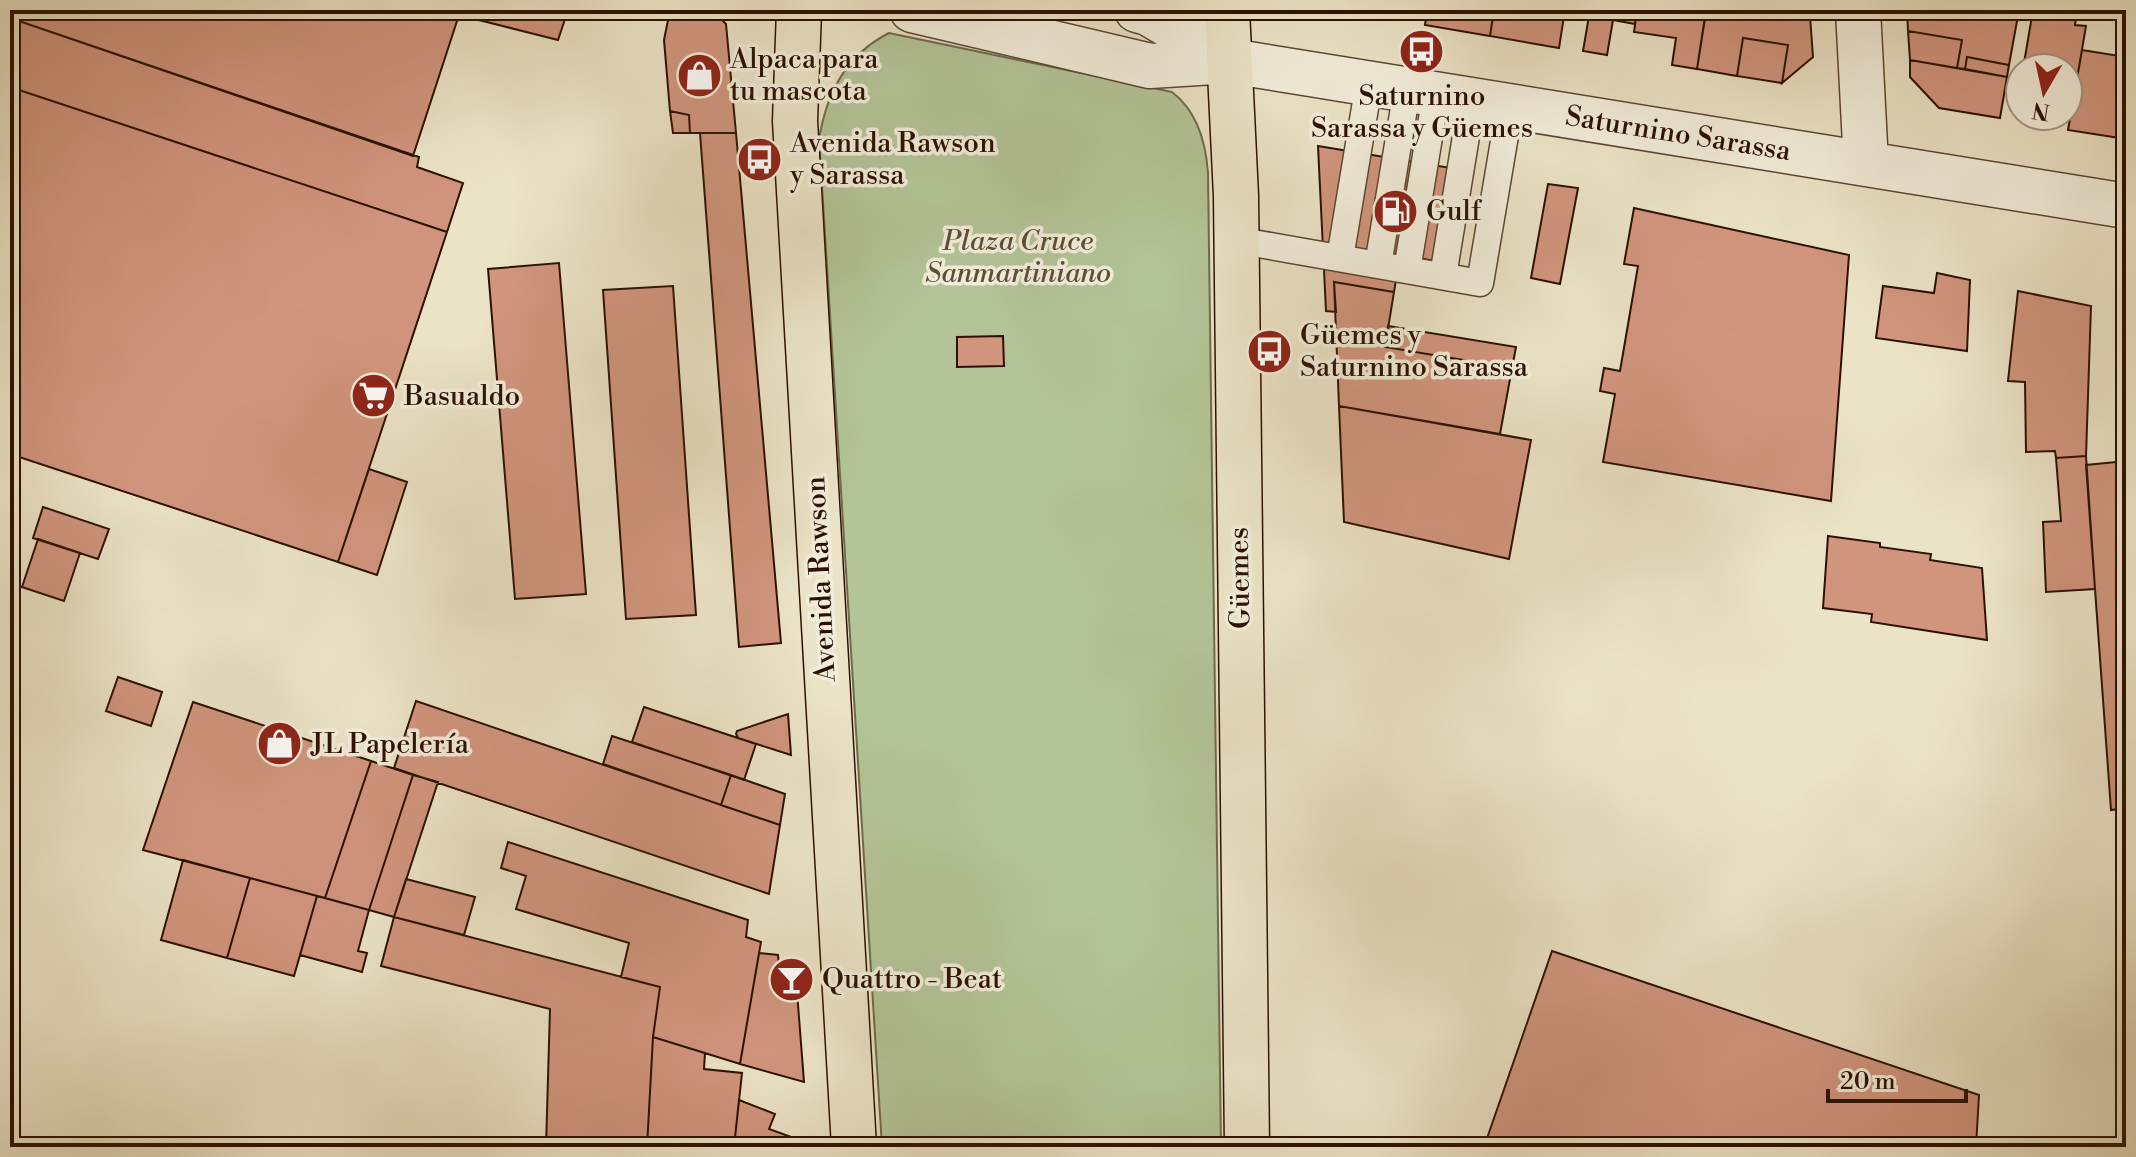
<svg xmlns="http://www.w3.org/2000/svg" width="2136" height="1157" viewBox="0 0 2136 1157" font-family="'Libre Bodoni',serif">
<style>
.green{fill:#b3c498;stroke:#706a4c;stroke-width:2}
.building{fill:#d1957d;stroke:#2c1100;stroke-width:2}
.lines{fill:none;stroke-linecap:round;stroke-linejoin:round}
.lane-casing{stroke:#5c4632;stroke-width:29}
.street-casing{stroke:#5c4632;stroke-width:47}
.primary-casing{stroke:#2c1100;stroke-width:47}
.lane{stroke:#f2edda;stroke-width:26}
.street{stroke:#f2edda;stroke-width:44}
.primary{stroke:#ebe3c6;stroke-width:44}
.labels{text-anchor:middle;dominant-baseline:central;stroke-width:7;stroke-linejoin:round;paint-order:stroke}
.poi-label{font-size:28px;fill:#2c1100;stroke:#f2edda;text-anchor:start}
.street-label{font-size:28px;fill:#2c1100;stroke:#f2edda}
.park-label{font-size:28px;font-style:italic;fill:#5b5035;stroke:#f2edda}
</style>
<rect width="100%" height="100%" fill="#ebe3c6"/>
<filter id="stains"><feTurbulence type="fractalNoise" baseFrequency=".0025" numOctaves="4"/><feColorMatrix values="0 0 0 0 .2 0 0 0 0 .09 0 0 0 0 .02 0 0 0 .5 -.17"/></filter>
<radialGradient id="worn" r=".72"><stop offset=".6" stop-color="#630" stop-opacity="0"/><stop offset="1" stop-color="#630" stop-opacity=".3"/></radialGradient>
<path class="green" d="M 889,33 L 1172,92 C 1197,111 1206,144 1208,173 L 1221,1147 L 882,1147 L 819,139 C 827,92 846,55 889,33 Z"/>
<path class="building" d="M 10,10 L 568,10 L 558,40 L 459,15 L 413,156 L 10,18 Z
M 670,10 L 713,10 L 726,24 L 736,133 L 690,133 L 689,115 L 670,111 L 664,40 Z
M 1427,10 L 1494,10 L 1490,36 L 1425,25 Z
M 1494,10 L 1565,10 L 1559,48 L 1490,36 Z
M 1590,10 L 1637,10 L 1635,24 L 1613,20 L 1607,55 L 1583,51 Z
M 1637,10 L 1706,12 L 1697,69 L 1672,65 L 1676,38 L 1634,32 Z
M 1706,10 L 1777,10 L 1810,16 L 1813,57 L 1782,83 L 1788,45 L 1743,38 L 1737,76 L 1697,69 Z
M 1907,10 L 2019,10 L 2009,65 L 1967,57 L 1965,69 L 1957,68 L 1962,40 L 1908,31 Z
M 2033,10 L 2077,12 L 2075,25 L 2086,26 L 2072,109 L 2068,109 L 2068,68 L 2044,68 L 2024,63 Z
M 10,18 L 419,157 L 417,167 L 463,183 L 447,232 L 10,87 Z
M 1908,31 L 1962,40 L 1957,68 L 1910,60 Z
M 1743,38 L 1788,45 L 1782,83 L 1737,76 Z
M 2082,50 L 2126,57 L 2126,139 L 2068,130 Z
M 1967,57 L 2009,65 L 2007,77 L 1965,69 Z
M 1910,60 L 2007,77 L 2000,118 L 1939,108 L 1910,77 Z
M 10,87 L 447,232 L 338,562 L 10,454 Z
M 670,111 L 689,115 L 690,133 L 673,133 Z
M 700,133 L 736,133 L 781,643 L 739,647 Z
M 1318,146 L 1469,171 L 1453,264 L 1400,255 L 1394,292 L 1334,282 L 1336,312 L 1326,311 Z
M 1548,184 L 1578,188 L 1560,284 L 1531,278 Z
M 1634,208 L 1849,255 L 1831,501 L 1603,462 L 1615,394 L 1600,391 L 1604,368 L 1620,371 L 1638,266 L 1624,264 Z
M 559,263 L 586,594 L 515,599 L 488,269 Z
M 1937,273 L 1970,280 L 1967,351 L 1876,338 L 1883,286 L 1934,293 Z
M 1334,282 L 1394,292 L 1385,347 L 1512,368 L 1500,434 L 1339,406 Z
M 673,286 L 696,615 L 626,619 L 603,290 Z
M 2018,291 L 2091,306 L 2086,456 L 2056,458 L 2055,451 L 2026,452 L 2025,382 L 2008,381 Z
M 1388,326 L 1516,347 L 1512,368 L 1385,347 Z
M 1003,336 L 1004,366 L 957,367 L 957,337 Z
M 1339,406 L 1531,440 L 1509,559 L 1344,522 Z
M 2086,456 L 2095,589 L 2046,592 L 2043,522 L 2061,521 L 2056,458 Z
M 2126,461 L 2126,808 L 2111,810 L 2086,465 Z
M 369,469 L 407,482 L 377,575 L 338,562 Z
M 43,507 L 109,529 L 98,559 L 33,538 Z
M 1828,536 L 1880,543 L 1880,547 L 1931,554 L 1930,560 L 1982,568 L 1987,640 L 1871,622 L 1872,614 L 1823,608 Z
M 38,539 L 80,553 L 64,601 L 22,587 Z
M 118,677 L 162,692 L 151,726 L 106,711 Z
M 416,701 L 780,825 L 769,894 L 394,768 Z
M 193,702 L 371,761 L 325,898 L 143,850 Z
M 644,707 L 756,744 L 744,780 L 632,742 Z
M 788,714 L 791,755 L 738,738 L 736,734 L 737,731 Z
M 612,736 L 731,775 L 721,805 L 603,764 Z
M 371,761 L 413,775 L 369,910 L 325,898 Z
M 413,775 L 438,782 L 394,917 L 369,910 Z
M 731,775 L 785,794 L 780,825 L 721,805 Z
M 508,842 L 748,920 L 746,937 L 761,942 L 740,1064 L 653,1037 L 660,987 L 621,977 L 629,943 L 516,909 L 526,876 L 501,868 Z
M 183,860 L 250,878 L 227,958 L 161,940 Z
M 250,878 L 317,896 L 294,976 L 227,958 Z
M 406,879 L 475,897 L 464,935 L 394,917 Z
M 317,896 L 369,910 L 358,951 L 367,953 L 362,972 L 300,955 Z
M 394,917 L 660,987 L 653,1037 L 647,1147 L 546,1147 L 550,1009 L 381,966 Z
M 1552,951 L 1979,1095 L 1976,1147 L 1484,1147 Z
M 759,953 L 778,955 L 779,967 L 795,966 L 804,1082 L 740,1064 Z
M 653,1037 L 705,1053 L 704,1069 L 742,1073 L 734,1147 L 647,1147 Z
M 739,1100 L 775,1114 L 769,1129 L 802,1141 L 801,1147 L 734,1147 Z"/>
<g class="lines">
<defs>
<path id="lane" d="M 1236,240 L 1480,283 L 1510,106
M 1340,258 L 1369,84
M 1378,265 L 1407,90
M 1407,270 L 1436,95
M 1443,276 L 1472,100"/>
<path id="street" d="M 912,10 L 1150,66 L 1230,61 L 2126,206
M 1137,10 L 1148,13 L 1230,61
M 1858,10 L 1866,164"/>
<path id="primary" d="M 799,10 L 795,121 L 854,1147
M 1227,10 L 1236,196 L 1247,1147"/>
</defs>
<use href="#lane" class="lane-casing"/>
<use href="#street" class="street-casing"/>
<use href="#primary" class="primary-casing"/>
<use href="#lane" class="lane"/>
<use href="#street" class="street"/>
<use href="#primary" class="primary"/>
</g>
<defs>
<symbol id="bus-disc" viewBox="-11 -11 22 22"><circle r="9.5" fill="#8f2418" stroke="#f2edda"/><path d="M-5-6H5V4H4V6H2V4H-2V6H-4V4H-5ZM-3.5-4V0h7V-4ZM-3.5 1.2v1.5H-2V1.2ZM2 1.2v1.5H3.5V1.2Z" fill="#fff"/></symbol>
<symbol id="shop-disc" viewBox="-11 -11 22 22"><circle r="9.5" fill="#8f2418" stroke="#f2edda"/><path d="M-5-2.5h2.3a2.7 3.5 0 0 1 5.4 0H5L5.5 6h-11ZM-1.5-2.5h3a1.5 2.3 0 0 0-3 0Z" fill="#fff"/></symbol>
<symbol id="fuel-disc" viewBox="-11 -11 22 22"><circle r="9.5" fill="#8f2418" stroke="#f2edda"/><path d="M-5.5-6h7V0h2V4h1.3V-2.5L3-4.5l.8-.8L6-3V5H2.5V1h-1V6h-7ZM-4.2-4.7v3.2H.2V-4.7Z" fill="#fff"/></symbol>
<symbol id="supermarket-disc" viewBox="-11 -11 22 22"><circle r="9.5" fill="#8f2418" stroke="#f2edda"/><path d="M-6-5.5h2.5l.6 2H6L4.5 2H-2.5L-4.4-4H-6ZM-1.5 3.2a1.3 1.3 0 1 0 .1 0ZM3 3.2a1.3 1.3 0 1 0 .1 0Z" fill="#fff"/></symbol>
<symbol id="bar-disc" viewBox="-11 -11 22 22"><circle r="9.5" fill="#8f2418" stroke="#f2edda"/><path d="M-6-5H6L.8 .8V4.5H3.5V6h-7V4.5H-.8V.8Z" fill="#fff"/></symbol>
</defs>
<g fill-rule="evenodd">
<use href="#bus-disc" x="1396" y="26" width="51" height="51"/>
<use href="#shop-disc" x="674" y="50" width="51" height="51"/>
<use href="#bus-disc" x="734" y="134" width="51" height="51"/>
<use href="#fuel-disc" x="1370" y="186" width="51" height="51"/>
<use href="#bus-disc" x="1244" y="326" width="51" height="51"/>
<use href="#supermarket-disc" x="348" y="370" width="51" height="51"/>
<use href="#shop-disc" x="254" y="718" width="51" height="51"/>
<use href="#bar-disc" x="766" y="954" width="51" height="51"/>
</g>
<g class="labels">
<g class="poi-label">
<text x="730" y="59">Alpaca para<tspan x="730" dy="32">tu mascota</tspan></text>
<text x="1422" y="96" text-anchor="middle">Saturnino<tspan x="1422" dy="32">Sarassa y Güemes</tspan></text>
<text x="790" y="143">Avenida Rawson<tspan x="790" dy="32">y Sarassa</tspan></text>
<text x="1426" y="211">Gulf</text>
<text x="1300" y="335">Güemes y<tspan x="1300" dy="32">Saturnino Sarassa</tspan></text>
<text x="404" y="396">Basualdo</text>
<text x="311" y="744">JL Papelería</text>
<text x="822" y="979">Quattro - Beat</text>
</g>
<g class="street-label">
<text transform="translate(1678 134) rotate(9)">Saturnino Sarassa</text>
<text transform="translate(1240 578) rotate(-91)">Güemes</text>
<text transform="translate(821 579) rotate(-93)">Avenida Rawson</text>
</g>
<g class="park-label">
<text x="1018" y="241">Plaza Cruce<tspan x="1018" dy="32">Sanmartiniano</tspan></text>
</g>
</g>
<rect width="2136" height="1157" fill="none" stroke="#ebe3c6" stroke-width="40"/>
<rect x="12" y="12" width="2112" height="1133" fill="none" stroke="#2c1100" stroke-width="4"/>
<rect x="20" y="20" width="2096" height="1117" fill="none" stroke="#2c1100" stroke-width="2"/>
<g transform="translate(2044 92) rotate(189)"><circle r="38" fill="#f2edda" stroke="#a39583" stroke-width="2"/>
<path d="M0-6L14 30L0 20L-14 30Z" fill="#8f2418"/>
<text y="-12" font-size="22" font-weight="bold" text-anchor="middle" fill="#2c1100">N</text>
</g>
<path d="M1828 1089v12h138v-12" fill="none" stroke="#2c1100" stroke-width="4"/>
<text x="1840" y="1089" font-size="24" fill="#2c1100" stroke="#f2edda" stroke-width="6" paint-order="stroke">20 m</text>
<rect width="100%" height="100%" filter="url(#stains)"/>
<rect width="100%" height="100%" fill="url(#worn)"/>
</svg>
